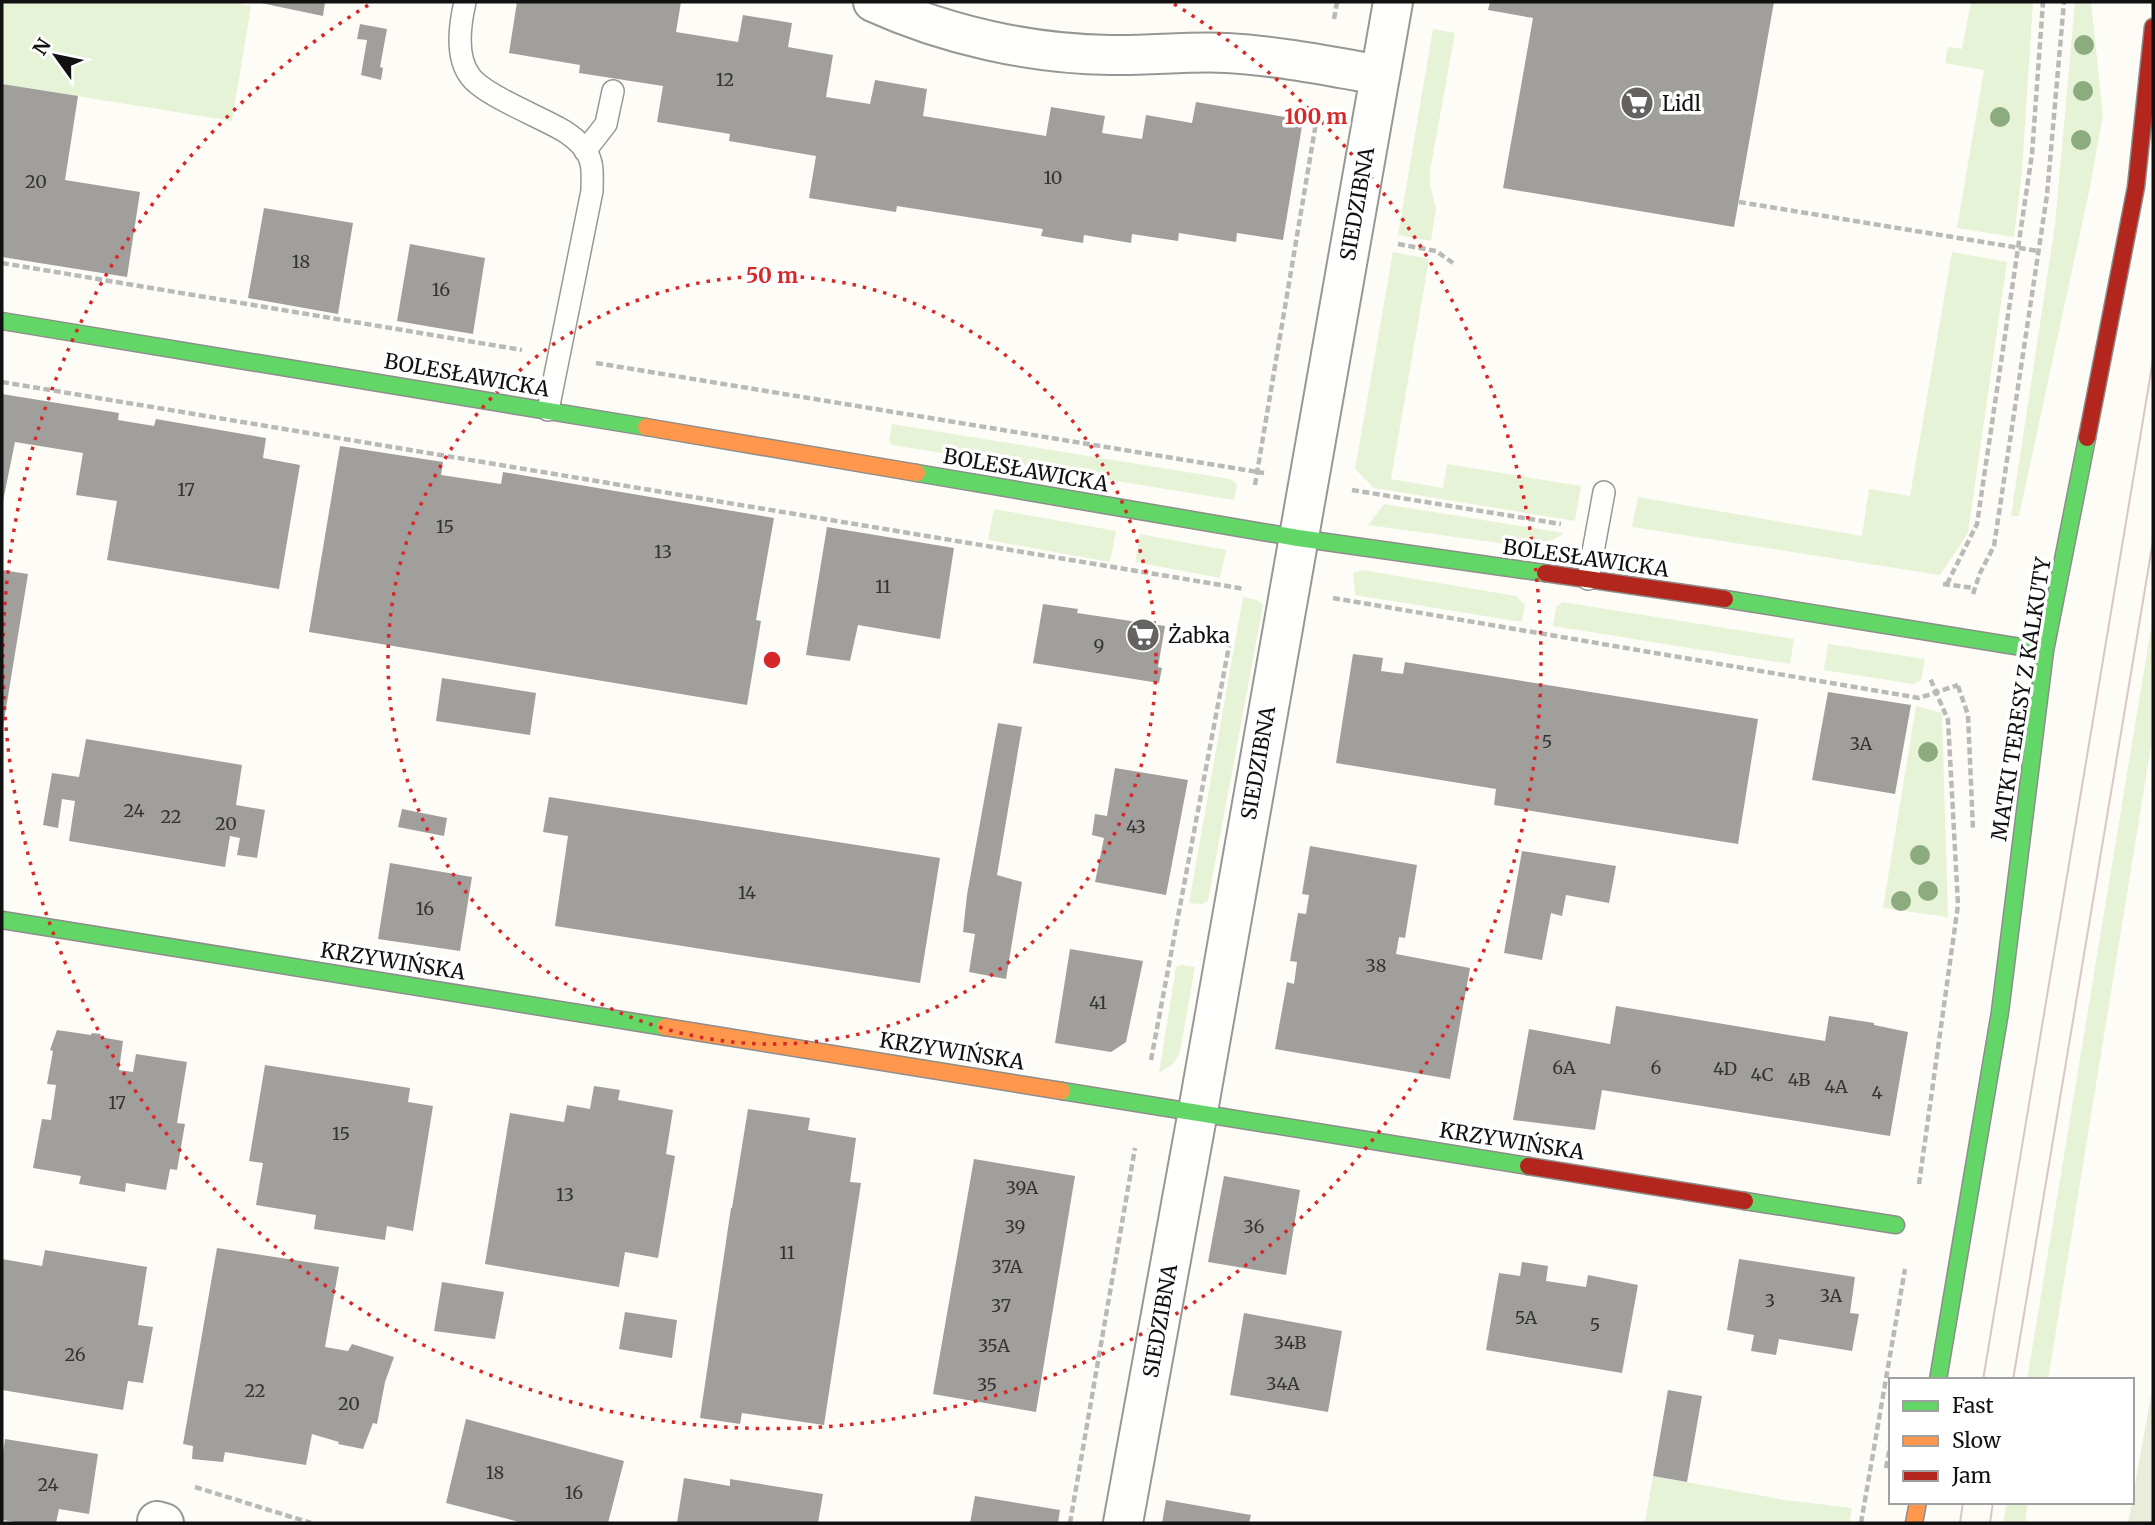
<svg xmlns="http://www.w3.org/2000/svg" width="2155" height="1525" viewBox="0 0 2155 1525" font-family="Merriweather,serif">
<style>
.green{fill:#e7f3d7}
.cemetery{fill:#e9eedb}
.building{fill:#a19f9c}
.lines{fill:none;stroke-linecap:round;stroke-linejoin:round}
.lane-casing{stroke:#979795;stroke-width:24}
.street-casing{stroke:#979795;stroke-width:42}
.fast-casing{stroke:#8e8d8b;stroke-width:19}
.slow-casing{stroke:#8e8d8b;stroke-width:19}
.jam-casing{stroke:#8e8d8b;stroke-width:19}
.path{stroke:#b9b9b8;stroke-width:4.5;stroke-dasharray:7 3.5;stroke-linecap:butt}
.lane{stroke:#fffffe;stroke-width:21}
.street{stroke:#fffffe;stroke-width:38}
.fast{stroke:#63d668;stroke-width:16}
.slow{stroke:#ff974d;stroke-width:16}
.jam{stroke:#b3261e;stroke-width:16}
.tram{stroke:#d9c6c7;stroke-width:2}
.tree{fill:#8cac80}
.ring{fill:none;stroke:#d62828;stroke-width:3.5;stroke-dasharray:3.5 7}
.labels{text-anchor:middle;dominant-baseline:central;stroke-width:7;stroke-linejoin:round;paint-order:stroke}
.number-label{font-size:18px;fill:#353434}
.poi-label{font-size:21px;fill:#111;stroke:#fff;text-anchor:start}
.street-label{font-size:21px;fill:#111;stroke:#fff}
.centre{fill:#d62828;stroke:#fff;stroke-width:3.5}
.ring-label{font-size:21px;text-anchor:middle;font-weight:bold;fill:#d62828;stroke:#fff;stroke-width:7;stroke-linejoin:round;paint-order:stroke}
</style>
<rect width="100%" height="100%" fill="#fdfcf7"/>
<path class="green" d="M 3,2 L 227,2 L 251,6 L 232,121 L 2,84 Z
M 1971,2 L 2033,2 L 2022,170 L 2014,237 L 1957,228 L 1984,70 L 1945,63 L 1948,47 L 1962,49 Z
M 2075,2 L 2091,2 L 2103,115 L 2090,187 L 2019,516 L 2011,516 L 2055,225 Z
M 1433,29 L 1455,33 L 1430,171 L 1430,185 L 1436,209 L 1431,241 L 1398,235 Z
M 1393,252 L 1429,259 L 1391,479 L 1443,488 L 1447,464 L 1581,486 L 1575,521 L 1374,488 L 1355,469 Z
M 1952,252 L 2007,262 L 1968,533 L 1940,575 L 1632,527 L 1638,497 L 1862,536 L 1869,489 L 1910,496 Z
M 892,424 L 1230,479 L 1237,484 L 1234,500 L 892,445 L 889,441 Z
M 1384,504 L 1564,533 C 1548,545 1532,545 1513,545 L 1368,525 Z
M 994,509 L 1116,531 L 1110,562 L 988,540 Z
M 1140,534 L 1226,550 L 1220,578 L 1135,562 Z
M 1362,570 L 1516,596 L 1525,605 L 1522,622 L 1355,595 L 1353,573 Z
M 1243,597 L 1257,600 L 1263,605 L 1208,901 L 1201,904 L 1189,903 Z
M 1562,602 L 1794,639 L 1790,664 L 1553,626 L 1556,607 Z
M 2153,616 L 2153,734 L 2048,1380 L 2027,1380 Z
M 1828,644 L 1925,659 L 1921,680 L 1913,684 L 1824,670 Z
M 1916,706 L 1942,713 L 1948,917 L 1883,908 Z
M 1181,965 L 1195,967 L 1180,1052 L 1174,1063 L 1159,1073 L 1176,967 Z
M 1653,1476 L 1785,1500 L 1852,1508 L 1849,1523 L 1645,1523 Z
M 2007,1502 L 2028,1502 L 2025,1523 L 2003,1523 Z"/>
<path class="cemetery" d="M 2153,1385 L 2153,1523 L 2128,1523 Z"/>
<path class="building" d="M 256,2 L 325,2 L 323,16 Z
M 517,2 L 681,2 L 676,32 L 738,42 L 743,15 L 792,23 L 788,47 L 833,55 L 826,97 L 870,104 L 875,80 L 927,89 L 923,116 L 1046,136 L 1051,107 L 1105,116 L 1102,133 L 1142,139 L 1146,115 L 1192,123 L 1196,102 L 1303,120 L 1283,240 L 1237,233 L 1236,242 L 1179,233 L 1178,241 L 1132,234 L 1131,243 L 1084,235 L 1083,243 L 1041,236 L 1043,229 L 897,206 L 896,212 L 809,198 L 816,156 L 729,141 L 730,134 L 657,122 L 663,86 L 579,73 L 580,65 L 509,53 Z
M 1490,2 L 1774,2 L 1734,227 L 1503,188 L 1533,18 L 1488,10 Z
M 360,24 L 387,29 L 380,67 L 383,68 L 381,80 L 361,75 L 367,40 L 357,39 Z
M 2,84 L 78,96 L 65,180 L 140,192 L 127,277 L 2,257 Z
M 264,208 L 353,223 L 338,314 L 248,298 Z
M 410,244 L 485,258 L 473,334 L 397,321 Z
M 2,394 L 119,413 L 118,420 L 154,426 L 156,419 L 266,438 L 263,458 L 300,465 L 279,589 L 107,560 L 117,501 L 76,495 L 83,453 L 15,442 L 2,506 Z
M 340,446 L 443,462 L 441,475 L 501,484 L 503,472 L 774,518 L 756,620 L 761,621 L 747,705 L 309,632 Z
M 827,527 L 954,548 L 940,639 L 858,625 L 850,661 L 806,655 Z
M 2,570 L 28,574 L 3,727 L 2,727 Z
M 1043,604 L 1078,609 L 1077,613 L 1165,626 L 1158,667 L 1162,668 L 1159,683 L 1033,663 Z
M 1353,654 L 1383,658 L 1381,671 L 1403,674 L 1405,662 L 1758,719 L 1738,844 L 1494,805 L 1496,789 L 1336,763 Z
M 442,678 L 536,693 L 530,735 L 436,721 Z
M 1828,692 L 1911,705 L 1895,794 L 1812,780 Z
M 998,723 L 1022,727 L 997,875 L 1022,882 L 1006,979 L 969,972 L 975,934 L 963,932 L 967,895 Z
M 86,739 L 242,765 L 236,805 L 265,810 L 257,858 L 237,855 L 240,838 L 230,836 L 225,867 L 69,841 L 75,801 L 62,799 L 58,828 L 43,825 L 52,773 L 79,777 Z
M 1115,768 L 1188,780 L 1166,895 L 1095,882 L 1104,838 L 1092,835 L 1095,814 L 1107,816 Z
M 549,797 L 940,858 L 920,983 L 555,926 L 568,836 L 543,832 Z
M 402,809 L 447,818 L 444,836 L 398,827 Z
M 1310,846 L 1417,865 L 1405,938 L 1399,937 L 1396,954 L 1470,968 L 1450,1079 L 1275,1049 L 1287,982 L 1294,984 L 1297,962 L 1290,961 L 1298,913 L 1306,914 L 1309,895 L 1302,894 Z
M 1522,851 L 1616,866 L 1609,903 L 1566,895 L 1562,916 L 1551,913 L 1542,960 L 1504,953 Z
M 390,863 L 472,877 L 460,951 L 378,939 Z
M 1070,949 L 1143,961 L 1126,1042 L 1111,1052 L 1055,1043 Z
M 1616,1006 L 1825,1041 L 1829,1016 L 1874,1023 L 1874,1025 L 1908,1032 L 1890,1136 L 1602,1090 L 1595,1130 L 1513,1120 L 1529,1029 L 1610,1044 Z
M 57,1030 L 91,1035 L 92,1033 L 101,1034 L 100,1037 L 123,1041 L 119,1070 L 133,1072 L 136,1054 L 187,1062 L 177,1123 L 185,1124 L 177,1170 L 170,1169 L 166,1190 L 126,1183 L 125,1192 L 79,1184 L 81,1176 L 33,1168 L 42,1119 L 51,1120 L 56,1085 L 47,1084 L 53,1051 L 50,1050 Z
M 265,1065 L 410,1088 L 408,1102 L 433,1106 L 413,1231 L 387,1226 L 385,1240 L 314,1229 L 316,1215 L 256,1205 L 263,1163 L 249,1161 Z
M 594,1086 L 620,1090 L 618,1100 L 673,1110 L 666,1154 L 675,1156 L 658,1258 L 625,1252 L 619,1287 L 485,1264 L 510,1113 L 564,1122 L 567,1105 L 590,1109 Z
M 748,1109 L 810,1118 L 808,1130 L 856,1138 L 850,1182 L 861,1183 L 824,1425 L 742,1413 L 740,1424 L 700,1418 L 731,1208 L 732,1208 Z
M 974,1159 L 1075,1176 L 1036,1412 L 933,1394 Z
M 1224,1176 L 1300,1190 L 1286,1275 L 1208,1262 Z
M 217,1248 L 339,1267 L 325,1347 L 348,1351 L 352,1344 L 394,1357 L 385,1382 L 377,1424 L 373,1423 L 363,1449 L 338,1444 L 339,1442 L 312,1434 L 306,1465 L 225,1452 L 223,1462 L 192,1459 L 193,1446 L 183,1444 Z
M 45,1250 L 147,1267 L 138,1325 L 153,1327 L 143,1383 L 128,1381 L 123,1410 L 2,1390 L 2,1259 L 42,1266 Z
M 1739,1259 L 1855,1277 L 1850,1313 L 1859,1314 L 1852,1351 L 1779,1339 L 1776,1355 L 1751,1351 L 1754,1335 L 1727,1330 Z
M 1522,1262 L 1548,1266 L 1546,1281 L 1586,1287 L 1588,1275 L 1638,1285 L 1622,1373 L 1486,1350 L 1499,1273 L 1520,1276 Z
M 442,1282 L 504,1292 L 495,1339 L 434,1331 Z
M 625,1312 L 677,1320 L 672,1358 L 619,1349 Z
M 1244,1313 L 1342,1331 L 1328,1412 L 1230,1395 Z
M 1668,1390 L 1702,1396 L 1687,1482 L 1653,1476 Z
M 466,1419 L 624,1461 L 608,1523 L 523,1523 L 446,1503 Z
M 5,1439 L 98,1454 L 89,1514 L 59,1509 L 56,1523 L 22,1523 L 2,1520 L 2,1459 Z
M 684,1478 L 730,1486 L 730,1479 L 823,1494 L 818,1523 L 677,1523 Z
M 975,1496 L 1060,1510 L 1058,1523 L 970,1523 Z
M 1166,1500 L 1251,1515 L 1249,1523 L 1162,1523 Z"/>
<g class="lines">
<defs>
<path id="lane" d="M 465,2 C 460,24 455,56 470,76 C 483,95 541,117 564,131 C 575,138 588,149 591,163 C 593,171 592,182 592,191 L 548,410
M 585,151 L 606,124 L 613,91
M 1588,579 L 1604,492"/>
<path id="street" d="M 873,2 C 946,35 1030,54 1110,55 C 1149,56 1188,51 1227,53 C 1279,56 1329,66 1380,75
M 157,1521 L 164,1523
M 1123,1523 L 1198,1111 L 1393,2"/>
<path id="fast" d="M 2,321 L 646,427
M 917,473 L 1298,538 L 1545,573
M 1725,599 L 2045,651
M 2,920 L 665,1027
M 1062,1091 L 1528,1166
M 1745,1201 L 1896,1225
M 1938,1380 L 2000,1012 L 2045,651 L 2087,438"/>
<path id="slow" d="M 646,427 L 917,473
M 665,1027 L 1062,1091
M 1914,1523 L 1918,1502"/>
<path id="jam" d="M 2087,438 L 2136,187 L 2153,27
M 1545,573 L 1725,599
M 1528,1166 L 1745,1201"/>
</defs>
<use href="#lane" class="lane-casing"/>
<use href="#street" class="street-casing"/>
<use href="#fast" class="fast-casing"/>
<use href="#slow" class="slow-casing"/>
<use href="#jam" class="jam-casing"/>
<path class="path" d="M 1334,19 L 1337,2
M 1739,202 L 2038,251
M 1398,244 L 1436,251 L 1453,263
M 2,263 L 522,350
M 596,363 L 1264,473
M 2,382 L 1245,589
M 1255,485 L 1318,111
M 1352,490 L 1561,524
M 1943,584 L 1974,588
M 1947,584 L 1977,524 L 2032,154 L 2043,2
M 1973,594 L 1980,573 L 1994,546 L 2047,195 L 2064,2
M 1333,598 L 1919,698 L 1958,685
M 1958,686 L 1968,715 L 1973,830
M 1151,1060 L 1229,646
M 1919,1184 L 1958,905 L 1948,720 L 1930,678
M 1886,1468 L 1891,1441
M 195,1487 L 311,1523
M 1070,1523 L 1135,1148
M 1861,1523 L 1905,1269"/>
<use href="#lane" class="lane"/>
<use href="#street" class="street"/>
<use href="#fast" class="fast"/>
<use href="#slow" class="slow"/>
<use href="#jam" class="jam"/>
<path class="tram" d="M 1983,1380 L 2153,360
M 2013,1380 L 2153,541
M 1960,1523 L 1963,1502
M 1990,1523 L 1993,1502"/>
</g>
<g class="tree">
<circle cx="2084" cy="45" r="10"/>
<circle cx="2083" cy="91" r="10"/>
<circle cx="2000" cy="117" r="10"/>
<circle cx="2081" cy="140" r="10"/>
<circle cx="1928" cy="752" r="10"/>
<circle cx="1920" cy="855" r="10"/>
<circle cx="1928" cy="891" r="10"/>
<circle cx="1901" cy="901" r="10"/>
</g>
<g class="ring">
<circle cx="772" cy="660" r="384"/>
<path d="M1174 4A769 769 0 1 1 370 4"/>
</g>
<defs>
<symbol id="supermarket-disc" viewBox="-11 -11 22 22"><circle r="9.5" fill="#646362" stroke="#fff"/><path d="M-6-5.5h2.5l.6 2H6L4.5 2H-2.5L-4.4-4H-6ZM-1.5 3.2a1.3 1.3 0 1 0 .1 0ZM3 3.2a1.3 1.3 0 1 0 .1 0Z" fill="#fff"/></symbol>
</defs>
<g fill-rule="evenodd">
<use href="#supermarket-disc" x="1618" y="84" width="38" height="38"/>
<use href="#supermarket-disc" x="1124" y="616" width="38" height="38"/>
</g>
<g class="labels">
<g class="number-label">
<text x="725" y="79">12</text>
<text x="1053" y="177">10</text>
<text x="36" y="181">20</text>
<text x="301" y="261">18</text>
<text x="441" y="289">16</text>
<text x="186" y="489">17</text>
<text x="445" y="526">15</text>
<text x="663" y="551">13</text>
<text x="883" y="586">11</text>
<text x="1099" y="645">9</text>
<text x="1547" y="741">5</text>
<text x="1861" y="743">3A</text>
<text x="134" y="810">24</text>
<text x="171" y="816">22</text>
<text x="226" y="823">20</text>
<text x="1136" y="826">43</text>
<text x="747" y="892">14</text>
<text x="425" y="908">16</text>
<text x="1376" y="965">38</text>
<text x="1098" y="1002">41</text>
<text x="1564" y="1067">6A</text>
<text x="1656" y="1067">6</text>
<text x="1725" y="1068">4D</text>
<text x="1762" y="1074">4C</text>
<text x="1799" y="1079">4B</text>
<text x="1836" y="1086">4A</text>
<text x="1877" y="1092">4</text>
<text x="117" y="1102">17</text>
<text x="341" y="1133">15</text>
<text x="1022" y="1187">39A</text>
<text x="565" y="1194">13</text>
<text x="1015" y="1226">39</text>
<text x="1254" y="1226">36</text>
<text x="787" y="1252">11</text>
<text x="1007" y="1266">37A</text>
<text x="1831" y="1295">3A</text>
<text x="1770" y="1300">3</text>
<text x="1001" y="1305">37</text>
<text x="1526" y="1317">5A</text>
<text x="1595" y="1324">5</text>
<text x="1290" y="1342">34B</text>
<text x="994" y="1345">35A</text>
<text x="75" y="1354">26</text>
<text x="1283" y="1383">34A</text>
<text x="987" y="1384">35</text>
<text x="255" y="1390">22</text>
<text x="349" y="1403">20</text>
<text x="495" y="1472">18</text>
<text x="48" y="1484">24</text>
<text x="574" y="1492">16</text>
</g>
<g class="poi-label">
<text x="1662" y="103">Lidl</text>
<text x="1168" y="635">Żabka</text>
</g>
<g class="street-label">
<text transform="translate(1357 204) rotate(-80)">SIEDZIBNA</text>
<text transform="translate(467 375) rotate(10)">BOLESŁAWICKA</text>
<text transform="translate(1026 470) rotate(10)">BOLESŁAWICKA</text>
<text transform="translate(1586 558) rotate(8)">BOLESŁAWICKA</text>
<text transform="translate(2021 699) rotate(-81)">MATKI TERESY Z KALKUTY</text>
<text transform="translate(1258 763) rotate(-80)">SIEDZIBNA</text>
<text transform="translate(393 961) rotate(9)">KRZYWIŃSKA</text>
<text transform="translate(952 1051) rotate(9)">KRZYWIŃSKA</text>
<text transform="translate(1512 1141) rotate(9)">KRZYWIŃSKA</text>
<text transform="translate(1160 1321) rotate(-80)">SIEDZIBNA</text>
</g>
</g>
<circle cx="772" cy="660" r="10" class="centre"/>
<g class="ring-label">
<text x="1316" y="124">100 m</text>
<text x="772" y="283">50 m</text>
</g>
<rect width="2155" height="1525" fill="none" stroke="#111111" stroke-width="7"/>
<rect x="1889" y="1378" width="245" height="126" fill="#ffffff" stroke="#a0a0a0" stroke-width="2"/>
<rect x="1903" y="1401" width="35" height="10" fill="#63d668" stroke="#a0a0a0" stroke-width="2"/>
<text x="1952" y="1413" font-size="21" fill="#111111">Fast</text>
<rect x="1903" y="1436" width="35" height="10" fill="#ff974d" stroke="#a0a0a0" stroke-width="2"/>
<text x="1952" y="1448" font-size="21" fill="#111111">Slow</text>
<rect x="1903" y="1471" width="35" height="10" fill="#b3261e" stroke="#a0a0a0" stroke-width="2"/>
<text x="1952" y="1483" font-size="21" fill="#111111">Jam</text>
<g transform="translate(56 56) rotate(303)" stroke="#ffffff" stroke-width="5" paint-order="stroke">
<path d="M0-5L12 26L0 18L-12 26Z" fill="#111111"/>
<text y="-10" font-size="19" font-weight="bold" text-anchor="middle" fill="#111111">N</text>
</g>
</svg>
